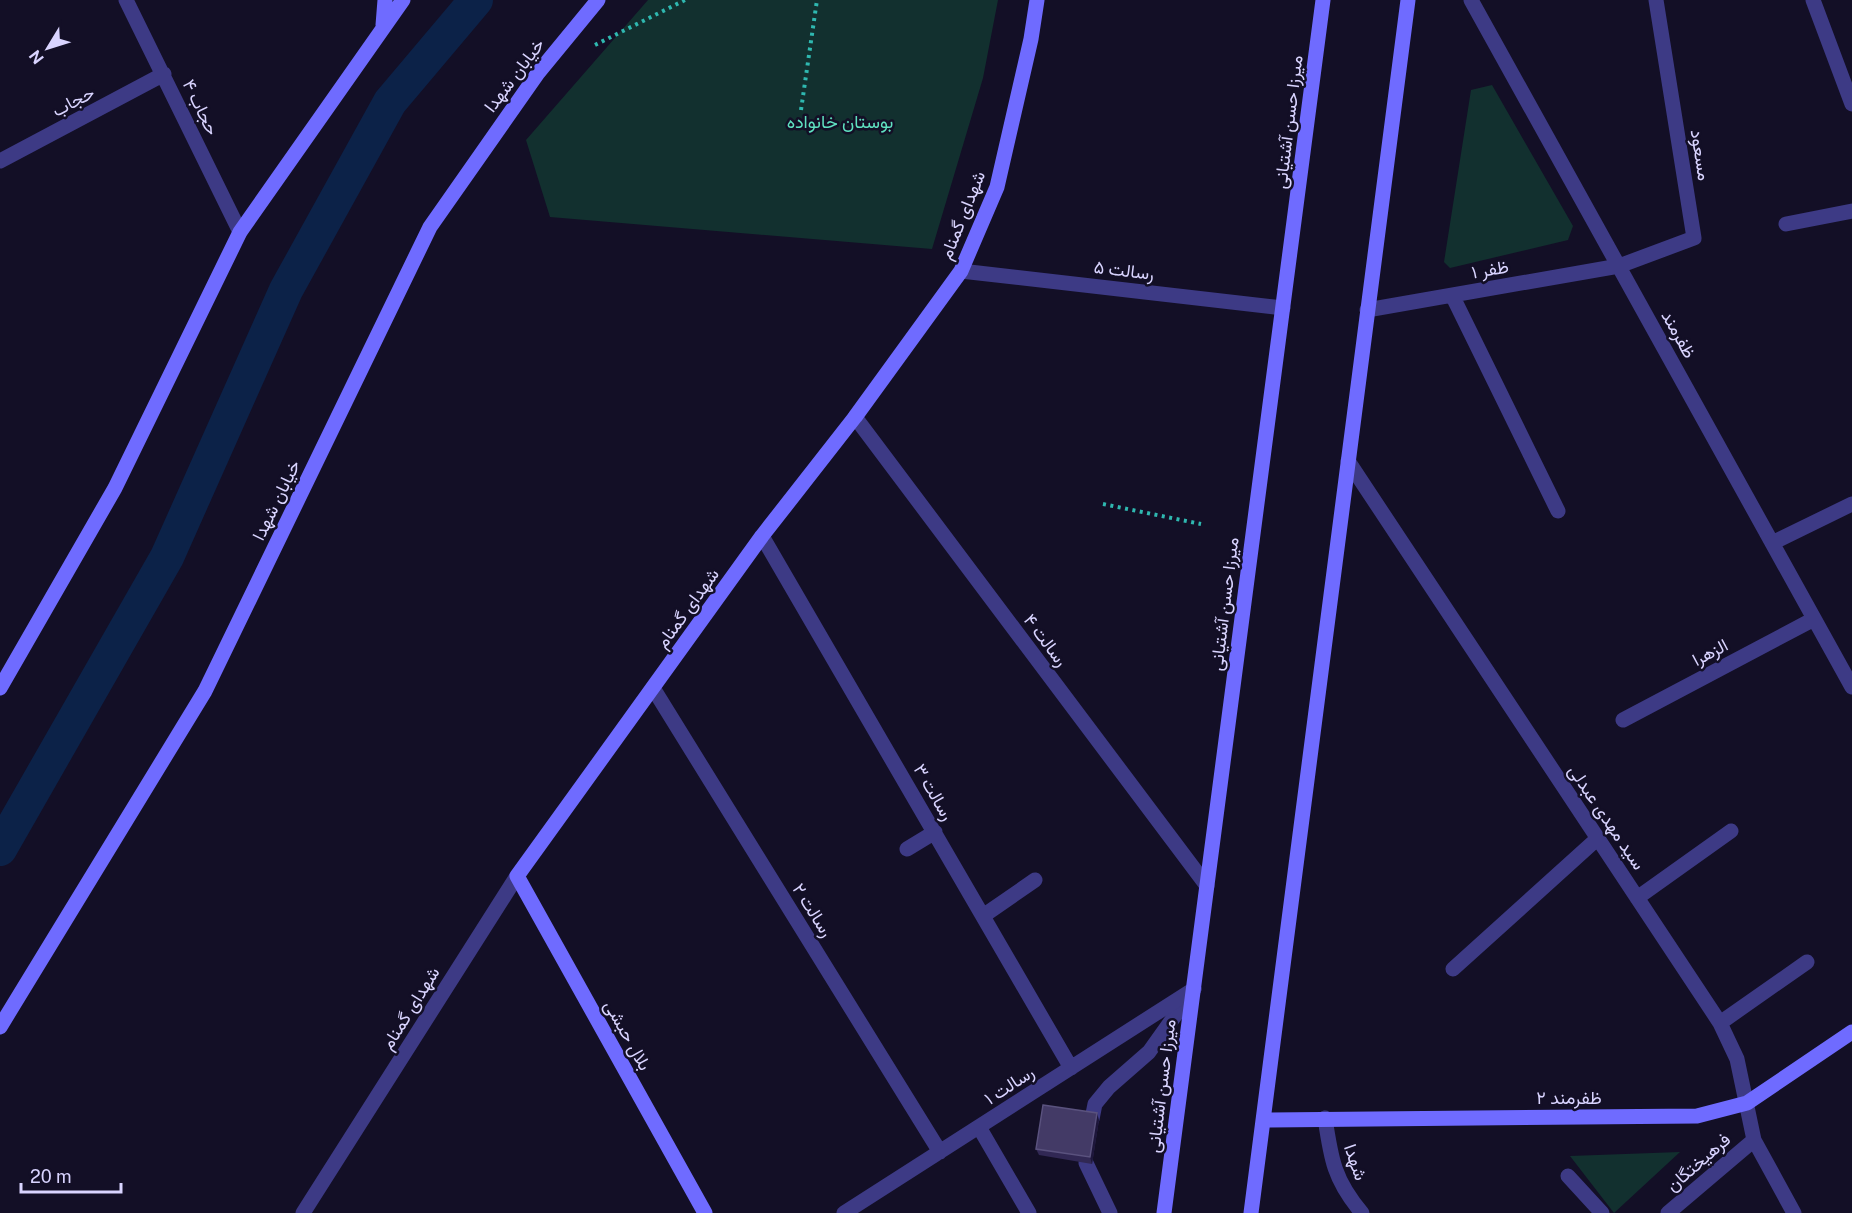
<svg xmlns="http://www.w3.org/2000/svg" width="1852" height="1213" viewBox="0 0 1852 1213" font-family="'Public Sans',Vazirmatn,sans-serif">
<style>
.green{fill:#12302f}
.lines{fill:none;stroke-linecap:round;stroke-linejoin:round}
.canal{stroke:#0c2248;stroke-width:34}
.path{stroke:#2fb8b0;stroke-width:4;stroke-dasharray:3 4.5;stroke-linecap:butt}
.lane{stroke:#3d3a85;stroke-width:15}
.street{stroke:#3d3a85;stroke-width:15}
.secondary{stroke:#6f6bff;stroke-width:15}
.wall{fill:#312854}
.shaded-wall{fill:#1d163a}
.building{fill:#433a66;stroke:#5a527e;stroke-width:1.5}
.labels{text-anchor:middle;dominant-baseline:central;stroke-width:5;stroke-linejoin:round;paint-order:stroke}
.street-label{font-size:18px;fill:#d9d4ff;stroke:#130f26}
.park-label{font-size:18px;fill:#5fe0c0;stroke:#130f26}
</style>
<rect width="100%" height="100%" fill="#130f26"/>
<path class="green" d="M 648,0 L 998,0 L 983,78 L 932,249 L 550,217 L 526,140 Z
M 1492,85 L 1573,226 L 1568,240 L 1450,268 L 1444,262 L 1471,90 Z
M 1680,1152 L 1614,1213 L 1570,1156 Z"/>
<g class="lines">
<path class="canal" d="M 0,849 L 167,557 L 286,290 L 390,102 L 476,0"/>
<path class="path" d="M 595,45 L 685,0
M 801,110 L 817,0
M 1103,504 L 1201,524"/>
<path class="lane" d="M 1092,1119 L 1095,1104 L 1109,1087 L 1149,1052 L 1194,989
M 1086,1163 L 1110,1213"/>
<path class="street" d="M 126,0 L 240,232
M 1471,0 L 1852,687
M 1813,0 L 1852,104
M 0,161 L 164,74
M 1786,224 L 1852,211
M 961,271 L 1283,308
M 1452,295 L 1558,511
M 1367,310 L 1619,266 L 1694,238 L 1656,0
M 855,417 L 1207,886
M 1348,461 L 1720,1023 L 1737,1059 L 1754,1140 L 1794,1213
M 762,536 L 1071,1068
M 1772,543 L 1852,504
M 653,688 L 940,1152
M 1623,720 L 1814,619
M 907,849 L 935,832
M 1637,898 L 1731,831
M 983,916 L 1035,880
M 1453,969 L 1598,838
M 1720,1023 L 1807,962
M 1325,1118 C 1331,1159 1334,1180 1362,1213
M 979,1127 L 1029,1213
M 1568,1176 L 1602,1213
M 303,1213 L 517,876
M 844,1213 L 1194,989
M 1668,1213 L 1754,1140"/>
<path class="secondary" d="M 383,25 L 385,0
M 0,688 L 115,488 L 240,232 L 403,0
M 0,1027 L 205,691 L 430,227 L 538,73 L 598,0
M 1263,1120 L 1697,1116 L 1747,1103 L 1852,1032
M 705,1213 L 517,876 L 762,536 L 855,417 L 961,271 L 997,187 L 1031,39 L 1037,0
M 1164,1213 L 1323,0
M 1251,1213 L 1408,0"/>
</g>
<path class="wall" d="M 1099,1120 L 1092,1164 L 1039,1155 L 1036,1149 Z"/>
<path class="shaded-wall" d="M 1097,1113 L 1099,1120 L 1092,1164 L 1090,1157 Z"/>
<path class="building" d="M 1043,1105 L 1097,1113 L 1090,1157 L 1036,1149 Z"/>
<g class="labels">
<g class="street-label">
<text transform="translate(514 75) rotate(-53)">خیابان شهدا</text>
<text transform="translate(73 101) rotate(-28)">حجاب</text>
<text transform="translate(201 107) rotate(64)">حجاب ۴</text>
<text transform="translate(1288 122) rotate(-83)">میرزا حسن آشتیانی</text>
<text transform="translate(1701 155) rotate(81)">مسعود</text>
<text transform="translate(962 215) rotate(-68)">شهدای گمنام</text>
<text transform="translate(1490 269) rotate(-10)">ظفر ۱</text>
<text transform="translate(1124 270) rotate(7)">رسالت ۵</text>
<text transform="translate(1679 334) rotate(61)">ظفرمند</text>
<text transform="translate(276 500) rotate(-64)">خیابان شهدا</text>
<text transform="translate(1224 604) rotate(-83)">میرزا حسن آشتیانی</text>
<text transform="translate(687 608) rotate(-54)">شهدای گمنام</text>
<text transform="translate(1046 640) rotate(53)">رسالت ۴</text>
<text transform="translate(1710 652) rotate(-28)">الزهرا</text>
<text transform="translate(934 792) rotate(60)">رسالت ۳</text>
<text transform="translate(1607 817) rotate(56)">سید مهدی عبدلی</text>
<text transform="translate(813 910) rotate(58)">رسالت ۲</text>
<text transform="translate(410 1008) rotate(-58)">شهدای گمنام</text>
<text transform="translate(628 1035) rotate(61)">بلال حبشی</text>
<text transform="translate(1009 1085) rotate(-33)">رسالت ۱</text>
<text transform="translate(1161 1086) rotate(-83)">میرزا حسن آشتیانی</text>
<text x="1569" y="1097">ظفرمند ۲</text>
<text transform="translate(1356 1162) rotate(71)">شهدا</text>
<text transform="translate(1698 1162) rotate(-41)">فرهیختگان</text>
</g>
<g class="park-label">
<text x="840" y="121">بوستان خانواده</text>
</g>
</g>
<g transform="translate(48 48) rotate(232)" stroke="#130f26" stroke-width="4.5" paint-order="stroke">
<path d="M0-4.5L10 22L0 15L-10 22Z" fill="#d9d4ff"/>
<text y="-9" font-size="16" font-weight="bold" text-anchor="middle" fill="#d9d4ff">N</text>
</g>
<path d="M21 1183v9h100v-9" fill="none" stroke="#d9d4ff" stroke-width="3"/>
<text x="30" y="1183" font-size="18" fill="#d9d4ff" stroke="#130f26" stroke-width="4.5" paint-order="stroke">20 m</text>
</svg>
